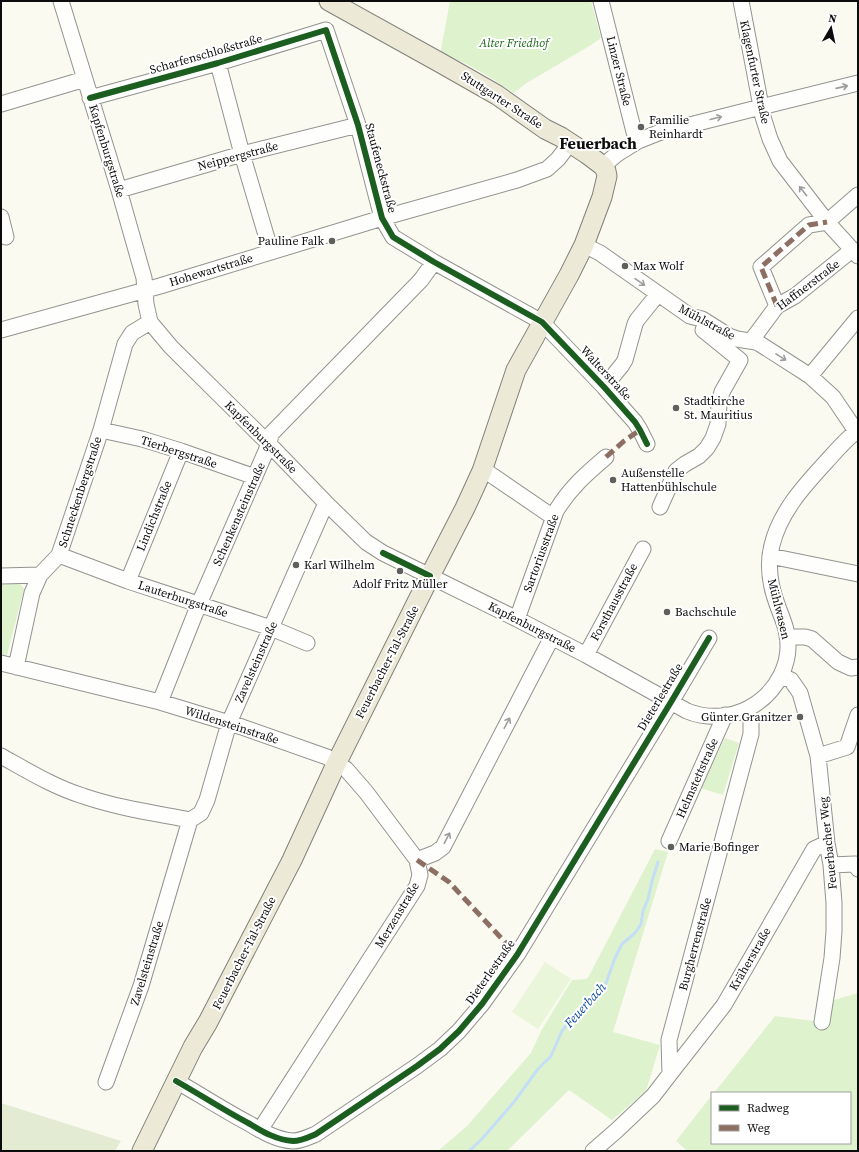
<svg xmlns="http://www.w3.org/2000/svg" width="859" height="1152" viewBox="0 0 859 1152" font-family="'Source Serif 4',serif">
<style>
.green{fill:#def2ce}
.cemetery{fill:#e3ecd3}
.pitch{fill:#eaf6d9}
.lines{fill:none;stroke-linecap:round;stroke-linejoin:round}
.stream{stroke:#c4def6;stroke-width:3}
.minor-casing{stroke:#93938f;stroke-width:17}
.major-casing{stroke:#80807c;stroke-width:21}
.minor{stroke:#fefefd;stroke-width:15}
.major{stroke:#ecead6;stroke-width:19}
.quiet{stroke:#8d6e63;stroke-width:5;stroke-dasharray:10 5;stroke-linecap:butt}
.cycleway-casing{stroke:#fff;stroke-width:8}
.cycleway{stroke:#1b5e20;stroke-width:6}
.oneway{stroke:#9d9d9d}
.poi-dot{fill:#5f5f5c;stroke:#fff;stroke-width:1.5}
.labels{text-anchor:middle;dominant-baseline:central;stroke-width:4;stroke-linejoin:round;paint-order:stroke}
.park-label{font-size:12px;font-style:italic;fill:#1f671a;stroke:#fff}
.street-label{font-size:12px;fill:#0c0c0c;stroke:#fff}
.poi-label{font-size:12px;fill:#0c0c0c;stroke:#fff;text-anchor:start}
.water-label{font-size:13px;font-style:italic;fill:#104ea4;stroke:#fff}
.district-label{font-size:16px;font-weight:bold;fill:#0c0c0c;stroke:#fff}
</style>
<rect width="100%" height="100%" fill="#fafaf0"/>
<path class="green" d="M 450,1 L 591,1 L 601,38 L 591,45 L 525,84 L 514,93 C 493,79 465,60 440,54 Z
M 18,583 L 21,585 L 24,589 L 7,655 L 1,654 L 1,585 Z
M 725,738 L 739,743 L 723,795 L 700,788 Z
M 655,849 L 668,852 L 613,1032 L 660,1045 L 646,1091 L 612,1120 L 569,1090 L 507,1151 L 438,1151 L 467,1126 L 531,1053 L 541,1031 L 572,980 L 586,979 L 589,976 Z
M 858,993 L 858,1151 L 685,1151 L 686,1150 L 676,1141 L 712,1095 L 712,1143 L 850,1143 L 850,1093 L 714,1093 L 775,1016 L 829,1023 L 834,1000 Z"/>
<path class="cemetery" d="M 1,1103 L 121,1141 L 115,1151 L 1,1151 Z"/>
<path class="pitch" d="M 545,962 L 571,979 L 538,1029 L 512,1012 Z"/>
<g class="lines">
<path class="stream" d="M 469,1151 L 481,1140 L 514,1102 L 538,1069 L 551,1056 L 562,1031 L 574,1015 L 594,998 L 605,986 L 615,958 L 622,944 L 635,933 L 641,924 L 643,911 L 648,899 L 652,881 L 658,862"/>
<defs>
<path id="minor" d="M 61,1 L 119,190 L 144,278 L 146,304 L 150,322 L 171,347 L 269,444 L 326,503 L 366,542 L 383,553 L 517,619 L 586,655 L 687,711 C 706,719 731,718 749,708 C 777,693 794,661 786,630 C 784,621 780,613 777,604 C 770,585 767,564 772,545 C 780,512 804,486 826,462 C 836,451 846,439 858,430
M 601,1 L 634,132 L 638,141
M 741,1 L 763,117 L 770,139 L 780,161 L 827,222 L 858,256
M 218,63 L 242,154 L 271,252
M 90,98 L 218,63 L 326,30 L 358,125 L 382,218 L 393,237 L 434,262 L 542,322 L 604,387 L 635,422 L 640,430 L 647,444
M 1,104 L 85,79
M 603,166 L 617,154 L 638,141 L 658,133 L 761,107 L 858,83
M 119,190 L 242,154 L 358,125
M 1,217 L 6,237
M 827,222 L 858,195
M 584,245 L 600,253 L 690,316 L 702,319 L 729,336 L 737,339 L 756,342 L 760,344 L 810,376 L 833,397 L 858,434
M 777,306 L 761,267 L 809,225 L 827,222
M 1,330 L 160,286 L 382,218 L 517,180 L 547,169 L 558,159 L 571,142
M 751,341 L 777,306 L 795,296 L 852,250
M 810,376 L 858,318
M 604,387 L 622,365 L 625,360 L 635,324 L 637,320 L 658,294
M 101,430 L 142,439 L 181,451 L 255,477
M 482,471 L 490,474 L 553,517
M 660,507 L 676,471 L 685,464 L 699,456 L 707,448 L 713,438 L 718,424 L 719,403 L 722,392 L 740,360 L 703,330
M 59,555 L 128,581 L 271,628 L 307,643
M 770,556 L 858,574
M 1,576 L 40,575
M 128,581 L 181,451
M 517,619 L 556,511 C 570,488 586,474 606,457
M 787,637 L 805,637 L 812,639 L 838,662 L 851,668 L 858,667
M 586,655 L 643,549
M 1,663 L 160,702 L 242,727 L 327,757 L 346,769 L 366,792 L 417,860 L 420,875 L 417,886 L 260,1130
M 16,667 L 32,593 L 40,575 L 59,555 L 101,430 L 125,344 L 132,333 L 150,322
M 781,676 L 791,680 L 800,693 L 818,756 L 827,843 L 831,865 L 834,903 L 834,931 L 832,958 L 822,1022
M 160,702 L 199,604 L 266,451 L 269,444 L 271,434 L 421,280 L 434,262
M 1,756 C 28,771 54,787 83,796 C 118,808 154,813 190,820 L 195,817 L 201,813 L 207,800 L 229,723 L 326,503
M 818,756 L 847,747 L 858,715
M 669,841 L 725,715
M 417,860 L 435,853 L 443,847 L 552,637
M 831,865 L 855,864 L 858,869
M 670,1074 L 724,1005 L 814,849 L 827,843
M 176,1081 C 201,1095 225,1111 250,1124 C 263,1132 277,1140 293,1141 C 301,1141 309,1137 316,1134 L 417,1066 L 440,1049 L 459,1031 L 482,1004 L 517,955 L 671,702 L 709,638
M 106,1082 L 141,986 L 190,820
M 593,1151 L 616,1131 L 653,1096 L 670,1074 L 669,1040 L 751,734 L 751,721 L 747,709"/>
<path id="major" d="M 142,1151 L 193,1047 L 208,1022 L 292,860 L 337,762 L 430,576 L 465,508 L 482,471 L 516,370 L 569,275 L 584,245 L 602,197 L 607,176 L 606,171 L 603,166 L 587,154 L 561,137 L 545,129 L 497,95 L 439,62 L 329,1"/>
</defs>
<use href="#minor" class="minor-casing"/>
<use href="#major" class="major-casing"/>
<use href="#minor" class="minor"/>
<use href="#major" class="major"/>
<path class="quiet" d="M 777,306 L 761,267 L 809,225 L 827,222
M 606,457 L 624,441 L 640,430
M 417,860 L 449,882 L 517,955"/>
<defs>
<path id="cycleway" d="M 90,98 L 218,63 L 326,30 L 358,125 L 382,218 L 393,237 L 434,262 L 542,322 L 604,387 L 635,422 L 640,430 L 647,444
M 383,553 L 430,576
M 176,1081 C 201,1095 225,1111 250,1124 C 263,1132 277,1140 293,1141 C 301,1141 309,1137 316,1134 L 417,1066 L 440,1049 L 459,1031 L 482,1004 L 517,955 L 671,702 L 709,638"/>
</defs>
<use href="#cycleway" class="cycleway-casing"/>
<use href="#cycleway" class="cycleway"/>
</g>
<defs><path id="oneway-shaft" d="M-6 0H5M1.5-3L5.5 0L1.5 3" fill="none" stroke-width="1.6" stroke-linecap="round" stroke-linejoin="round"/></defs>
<g class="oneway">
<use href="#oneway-shaft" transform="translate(842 87) rotate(-13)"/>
<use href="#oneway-shaft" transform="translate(716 118) rotate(-14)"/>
<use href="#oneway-shaft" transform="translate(803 191) rotate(-128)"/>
<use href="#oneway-shaft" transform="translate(640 282) rotate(35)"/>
<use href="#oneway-shaft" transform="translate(781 357) rotate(32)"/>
<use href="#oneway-shaft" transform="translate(507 723) rotate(-62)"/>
<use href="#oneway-shaft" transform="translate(447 838) rotate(-62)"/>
</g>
<g class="poi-dot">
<circle cx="641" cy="127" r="4"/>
<circle cx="332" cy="241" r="4"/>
<circle cx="625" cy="266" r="4"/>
<circle cx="676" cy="408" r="4"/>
<circle cx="613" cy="480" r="4"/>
<circle cx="296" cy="565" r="4"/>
<circle cx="400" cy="571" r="4"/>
<circle cx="667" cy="612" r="4"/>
<circle cx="800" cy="717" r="4"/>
<circle cx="671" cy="847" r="4"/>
</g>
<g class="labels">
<g class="park-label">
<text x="514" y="43">Alter Friedhof</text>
</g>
<g class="street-label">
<text transform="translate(206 54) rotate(-16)">Scharfenschloßstraße</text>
<text transform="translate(619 71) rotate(76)">Linzer Straße</text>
<text transform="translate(755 72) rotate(78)">Klagenfurter Straße</text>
<text transform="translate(502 100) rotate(33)">Stuttgarter Straße</text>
<text transform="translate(107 151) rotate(73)">Kapfenburgstraße</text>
<text transform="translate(238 156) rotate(-15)">Neippergstraße</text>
<text transform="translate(381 168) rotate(75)">Staufeneckstraße</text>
<text transform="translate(211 270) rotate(-17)">Hohewartstraße</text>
<text transform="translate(808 285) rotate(-37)">Haffnerstraße</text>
<text transform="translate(707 322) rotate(28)">Mühlstraße</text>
<text transform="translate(606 373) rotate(47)">Walterstraße</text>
<text transform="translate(261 437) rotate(45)">Kapfenburgstraße</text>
<text transform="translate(179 452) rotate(18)">Tierbergstraße</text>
<text transform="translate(80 492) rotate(-72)">Schneckenbergstraße</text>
<text transform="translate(239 514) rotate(-66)">Schenkensteinstraße</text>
<text transform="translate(154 516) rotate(-68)">Lindichstraße</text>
<text transform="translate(541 553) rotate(-70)">Sartoriusstraße</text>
<text transform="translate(183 599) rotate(18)">Lauterburgstraße</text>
<text transform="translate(614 602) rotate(-62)">Forsthausstraße</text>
<text transform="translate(779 609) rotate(76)">Mühlwasen</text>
<text transform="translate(532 627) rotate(27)">Kapfenburgstraße</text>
<text transform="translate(256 662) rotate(-66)">Zavelsteinstraße</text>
<text transform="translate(387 662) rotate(-63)">Feuerbacher-Tal-Straße</text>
<text transform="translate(660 697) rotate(-59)">Dieterlestraße</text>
<text transform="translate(232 725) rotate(18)">Wildensteinstraße</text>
<text transform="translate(697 778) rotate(-66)">Helmstettstraße</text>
<text transform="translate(828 843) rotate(-96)">Feuerbacher Weg</text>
<text transform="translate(397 915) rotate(-59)">Merzenstraße</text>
<text transform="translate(695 944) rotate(-75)">Burgherrenstraße</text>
<text transform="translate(244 953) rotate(-63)">Feuerbacher-Tal-Straße</text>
<text transform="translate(750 959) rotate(-60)">Kräherstraße</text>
<text transform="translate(147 963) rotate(-73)">Zavelsteinstraße</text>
<text transform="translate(490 972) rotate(-55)">Dieterlestraße</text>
</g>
<g class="poi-label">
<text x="649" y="120">Familie<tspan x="649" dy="14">Reinhardt</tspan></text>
<text x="324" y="241" text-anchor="end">Pauline Falk</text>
<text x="633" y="266">Max Wolf</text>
<text x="684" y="401">Stadtkirche<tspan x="684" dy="14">St. Mauritius</tspan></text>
<text x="621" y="473">Außenstelle<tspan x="621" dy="14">Hattenbühlschule</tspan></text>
<text x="304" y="565">Karl Wilhelm</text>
<text x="400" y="584" text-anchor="middle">Adolf Fritz Müller</text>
<text x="675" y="612">Bachschule</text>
<text x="792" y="717" text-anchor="end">Günter Granitzer</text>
<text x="679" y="847">Marie Bofinger</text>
</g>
<g class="water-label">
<text transform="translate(585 1005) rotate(-48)">Feuerbach</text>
</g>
<g class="district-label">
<text x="598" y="143">Feuerbach</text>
</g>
</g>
<rect width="859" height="1152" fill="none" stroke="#0c0c0c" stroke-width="4"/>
<rect x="711" y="1092" width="140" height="52" fill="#ffffff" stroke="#9e9e9e"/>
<rect x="719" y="1105" width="20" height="6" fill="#1b5e20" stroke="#9e9e9e"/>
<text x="747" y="1112" font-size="12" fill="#0c0c0c">Radweg</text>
<rect x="719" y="1125" width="20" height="6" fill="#8d6e63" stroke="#9e9e9e"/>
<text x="747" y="1132" font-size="12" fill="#0c0c0c">Weg</text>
<g transform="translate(831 28) rotate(9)" stroke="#ffffff" stroke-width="3" paint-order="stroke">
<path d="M0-3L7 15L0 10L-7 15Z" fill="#0c0c0c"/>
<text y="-6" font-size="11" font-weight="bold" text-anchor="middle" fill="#0c0c0c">N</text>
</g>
</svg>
